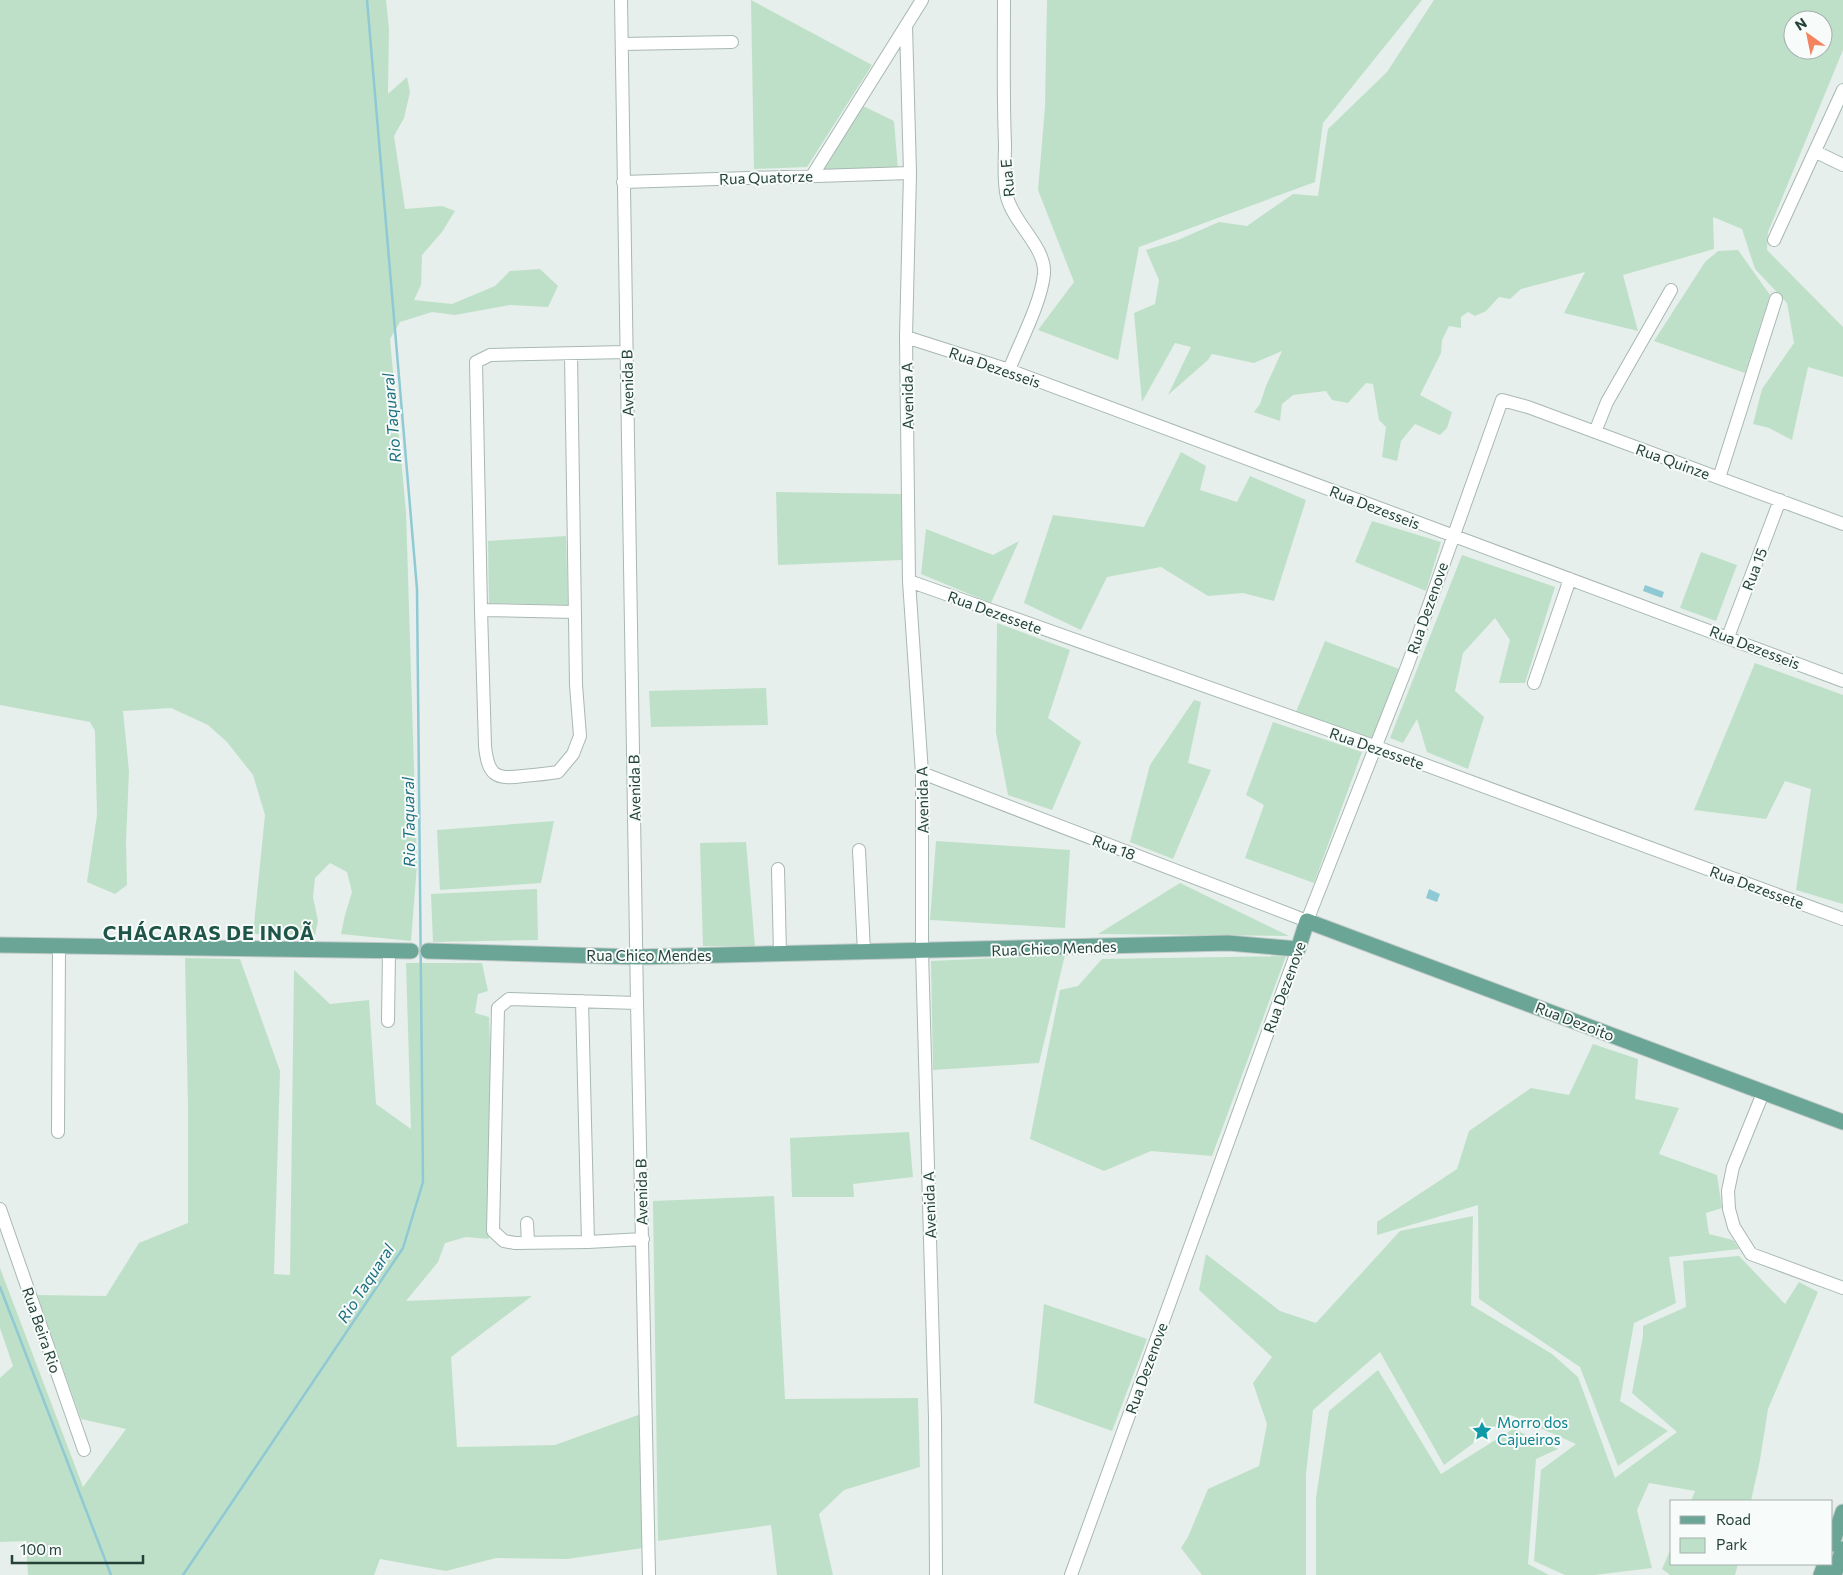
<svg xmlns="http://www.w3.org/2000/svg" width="1843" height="1575" viewBox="0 0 1843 1575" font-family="Commissioner,sans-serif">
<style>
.green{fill:#bfe0c8;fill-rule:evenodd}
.water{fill:#8ec9d4}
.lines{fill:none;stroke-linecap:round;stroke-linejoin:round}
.stream{stroke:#8ec9d4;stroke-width:2.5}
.minor-casing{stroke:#a8b8b2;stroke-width:14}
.major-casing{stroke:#c2cac8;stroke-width:17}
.minor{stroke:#fff;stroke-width:12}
.major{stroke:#6aa596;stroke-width:15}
.labels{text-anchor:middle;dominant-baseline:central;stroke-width:4;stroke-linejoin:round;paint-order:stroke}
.street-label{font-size:15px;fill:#24423a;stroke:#f7fbf9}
.culture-label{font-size:15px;fill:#0d838f;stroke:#f7fbf9;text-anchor:start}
.water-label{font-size:16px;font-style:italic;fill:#1c6f80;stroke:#f7fbf9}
.district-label{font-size:20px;font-weight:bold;letter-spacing:1px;fill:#1f5548;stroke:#f7fbf9}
</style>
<rect width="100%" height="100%" fill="#e6efeb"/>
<path class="green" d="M 0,0 L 386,0 L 389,28 L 388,94 L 407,77 L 410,92 L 404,118 L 394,136 L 405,209 L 442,206 L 455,211 L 442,232 L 422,255 L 421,285 L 414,300 L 452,304 L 495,286 L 510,271 L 540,269 L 558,286 L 548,307 L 510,305 L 455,315 L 432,312 L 400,322 L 390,339 L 406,512 L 417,865 L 411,941 L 341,934 L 345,915 L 352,892 L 347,872 L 330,863 L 315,878 L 313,897 L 318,921 L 315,935 L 253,934 L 265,815 L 253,775 L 227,742 L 208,725 L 171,708 L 123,711 L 129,771 L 126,842 L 127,885 L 115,894 L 87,882 L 97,815 L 95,731 L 90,722 L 0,705 Z
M 751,0 L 872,65 L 807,167 L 754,169 Z
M 1047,0 L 1422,0 L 1323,123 L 1315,182 L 1139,247 L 1118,360 L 1038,330 L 1074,282 L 1038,190 L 1045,107 Z
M 1434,0 L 1843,0 L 1843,50 L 1768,232 L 1767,250 L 1843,327 L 1843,377 L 1808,367 L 1792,440 L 1769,428 L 1753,424 L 1762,389 L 1794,343 L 1787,303 L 1755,269 L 1742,229 L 1713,217 L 1714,249 L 1623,275 L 1638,331 L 1564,313 L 1585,272 L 1521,289 L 1510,299 L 1499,297 L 1486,311 L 1475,316 L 1468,312 L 1461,317 L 1461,328 L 1449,326 L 1442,340 L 1441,353 L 1420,395 L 1452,412 L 1447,428 L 1440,435 L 1415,424 L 1401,441 L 1397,461 L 1382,457 L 1386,427 L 1379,420 L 1373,384 L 1366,383 L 1348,403 L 1332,400 L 1326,391 L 1293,395 L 1282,404 L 1280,421 L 1254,412 L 1260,404 L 1266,386 L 1282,351 L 1254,363 L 1212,354 L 1208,360 L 1168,395 L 1191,347 L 1175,343 L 1142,402 L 1134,313 L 1155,304 L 1159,280 L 1146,250 L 1178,240 L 1219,222 L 1247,226 L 1293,194 L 1318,196 L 1328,129 L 1387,72 ZM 1793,20 L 1823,20 L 1823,50 L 1793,50 Z
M 861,105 L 894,121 L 898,169 L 820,172 Z
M 1738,250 L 1770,295 L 1745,373 L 1654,341 L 1705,262 L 1718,251 Z
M 1181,452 L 1206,466 L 1200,490 L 1237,502 L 1250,476 L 1306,500 L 1274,601 L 1243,593 L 1208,596 L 1161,567 L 1107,577 L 1081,630 L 1024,603 L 1053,515 L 1144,527 Z
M 776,492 L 901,494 L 902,560 L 778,565 Z
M 1372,521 L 1441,542 L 1426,591 L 1355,562 Z
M 926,529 L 993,555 L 1019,541 L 991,603 L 921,574 Z
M 566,536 L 568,605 L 489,603 L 488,541 Z
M 1701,552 L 1737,565 L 1716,621 L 1680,608 Z
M 1462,555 L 1555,587 L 1525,683 L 1499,683 L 1510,640 L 1495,618 L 1463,653 L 1455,691 L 1484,717 L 1468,769 L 1427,752 L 1417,719 L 1403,743 L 1390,738 Z
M 997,623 L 1070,650 L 1048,718 L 1081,742 L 1052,810 L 1008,795 L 996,733 Z
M 1325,641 L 1399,669 L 1372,740 L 1296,712 Z
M 1755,663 L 1843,695 L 1843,904 L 1796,890 L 1811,789 L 1785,781 L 1766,819 L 1694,810 Z
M 766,688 L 768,725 L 651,727 L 649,691 Z
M 1194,700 L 1201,702 L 1188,763 L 1211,770 L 1173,859 L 1130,842 L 1150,765 Z
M 1273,722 L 1362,752 L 1314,883 L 1245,858 L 1264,805 L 1246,795 Z
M 554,821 L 541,883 L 440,890 L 437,830 Z
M 936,841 L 1070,850 L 1065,928 L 930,920 Z
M 746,842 L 755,946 L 703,946 L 700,843 Z
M 1180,883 L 1289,936 L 1098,934 Z
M 537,889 L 538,940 L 433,942 L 431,894 Z
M 1065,955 L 1039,1063 L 933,1070 L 931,961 Z
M 1286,956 L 1212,1156 L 1151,1151 L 1104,1171 L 1030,1139 L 1060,990 L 1078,986 L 1102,959 Z
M 185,958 L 240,959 L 280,1071 L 274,1274 L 290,1275 L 294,970 L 330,1004 L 369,1000 L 376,1104 L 411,1129 L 406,963 L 482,963 L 488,991 L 478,994 L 475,1013 L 489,1017 L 497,1225 L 488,1239 L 466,1237 L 445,1243 L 438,1262 L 406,1301 L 532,1296 L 451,1357 L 457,1447 L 555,1445 L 641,1414 L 643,1548 L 567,1559 L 496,1558 L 446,1571 L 380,1559 L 374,1575 L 28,1575 L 26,1541 L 0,1542 L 0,1378 L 13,1366 L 0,1328 L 0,1268 L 83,1487 L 126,1429 L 81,1419 L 37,1295 L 106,1296 L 139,1243 L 188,1223 L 188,1108 Z
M 1593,1044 L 1638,1059 L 1635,1099 L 1679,1108 L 1659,1154 L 1717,1175 L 1722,1208 L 1706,1213 L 1709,1234 L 1733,1240 L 1739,1249 L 1669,1257 L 1676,1303 L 1634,1323 L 1620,1401 L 1668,1431 L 1618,1466 L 1580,1367 L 1479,1299 L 1478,1205 L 1377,1235 L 1377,1222 L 1457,1169 L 1469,1131 L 1531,1088 L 1569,1095 Z
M 909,1132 L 913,1177 L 853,1184 L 854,1197 L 792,1197 L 790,1138 Z
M 774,1196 L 785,1399 L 918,1398 L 920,1467 L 844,1490 L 819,1514 L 833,1575 L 777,1575 L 771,1525 L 658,1541 L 653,1201 Z
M 1473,1216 L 1471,1305 L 1552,1354 L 1578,1377 L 1615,1478 L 1677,1432 L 1632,1393 L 1643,1336 L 1643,1326 L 1686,1307 L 1683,1261 L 1739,1256 L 1785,1304 L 1799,1282 L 1818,1292 L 1768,1409 L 1760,1460 L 1751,1501 L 1691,1501 L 1695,1491 L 1649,1483 L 1637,1510 L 1652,1568 L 1594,1575 L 1565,1575 L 1534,1561 L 1541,1470 L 1576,1444 L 1511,1415 L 1444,1465 L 1380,1352 L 1313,1410 L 1306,1474 L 1306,1575 L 1202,1575 L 1181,1548 L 1188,1537 L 1208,1489 L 1259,1466 L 1267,1424 L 1253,1383 L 1272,1357 L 1199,1290 L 1206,1254 L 1280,1311 L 1316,1323 L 1400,1231 Z
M 1044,1304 L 1147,1339 L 1112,1431 L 1034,1403 Z
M 1378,1370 L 1441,1474 L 1513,1429 L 1558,1449 L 1536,1459 L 1528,1564 L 1549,1575 L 1316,1575 L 1316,1498 L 1329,1411 Z
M 1672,1546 L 1672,1564 L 1738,1564 L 1735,1575 L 1670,1575 L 1662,1569 Z"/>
<path class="water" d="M 1645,585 L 1664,592 L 1662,598 L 1643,591 Z
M 1429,889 L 1440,894 L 1437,902 L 1426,898 Z"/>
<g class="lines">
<path class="stream" d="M 0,1287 L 111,1575
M 183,1575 L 403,1248 L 423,1182 L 417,589 L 367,0"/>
<defs>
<path id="minor" d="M 621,0 L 637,1003 L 649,1575
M 1004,0 C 1004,48 1003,96 1005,144 C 1005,161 1003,181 1007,197 C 1014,224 1046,247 1044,274 C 1041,303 1020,342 1009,370
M 906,26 L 910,173 L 906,337 L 909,581 L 922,773 L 922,951 L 935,1418 L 936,1575
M 622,44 L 732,42
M 1816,152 L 1843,165
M 812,176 L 922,0
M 623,182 L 910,173
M 1774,240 L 1843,90
M 906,337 L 1009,370 L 1843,681
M 571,354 L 576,685 L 580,736 L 573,754 L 558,772 C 546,774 535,775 523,776 C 495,780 488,775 485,746 L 481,610 L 476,362 L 490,355 L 626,352
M 1595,432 L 1607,402 L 1671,290
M 1719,478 L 1776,299
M 909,581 L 1374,746 L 1843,919
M 481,610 L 575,612
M 1728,637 L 1780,500
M 1534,683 L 1570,579
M 922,773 L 1307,921 L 1408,664 L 1502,400 L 1528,407 L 1843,524
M 859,850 L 864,952
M 778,869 L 780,954
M 582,1001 L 588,1242
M 637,1003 L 509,999 L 498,1008 L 493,1231 L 504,1241 L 515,1243 L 588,1242 L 643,1239
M 388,1021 L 389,951
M 1763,1093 L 1733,1167 L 1728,1191 L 1729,1209 L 1734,1227 L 1751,1254 L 1843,1288
M 58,1132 L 59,947
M 0,1209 L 84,1450
M 527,1223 L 528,1243
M 1071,1575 L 1298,949"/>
<path id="major" d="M 0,945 L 411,951
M 428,951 L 637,957 L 1228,943 L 1298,949 L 1307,921 L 1843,1122
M 1832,1544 L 1843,1512
M 1821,1575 L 1825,1564
M 1834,1575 L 1843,1549"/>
</defs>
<use href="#minor" class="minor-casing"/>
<use href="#major" class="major-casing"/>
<use href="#minor" class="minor"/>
<use href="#major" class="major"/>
</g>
<defs>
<symbol id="sight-bare" viewBox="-9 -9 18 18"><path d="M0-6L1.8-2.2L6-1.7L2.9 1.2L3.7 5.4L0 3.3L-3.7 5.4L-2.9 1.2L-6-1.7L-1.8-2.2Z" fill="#0f9aa8" stroke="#f7fbf9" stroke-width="2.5" paint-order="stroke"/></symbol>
</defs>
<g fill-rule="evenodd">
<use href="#sight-bare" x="1468" y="1417" width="28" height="28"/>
</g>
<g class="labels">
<g class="street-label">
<text transform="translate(766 177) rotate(-2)">Rua Quatorze</text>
<text transform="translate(1007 178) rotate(-95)">Rua E</text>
<text transform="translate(995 367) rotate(19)">Rua Dezesseis</text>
<text transform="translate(627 383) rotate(-91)">Avenida B</text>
<text transform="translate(907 396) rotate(-91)">Avenida A</text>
<text transform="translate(1673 461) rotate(20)">Rua Quinze</text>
<text transform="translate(1375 507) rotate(21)">Rua Dezesseis</text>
<text transform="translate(1754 569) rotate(-69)">Rua 15</text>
<text transform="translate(1427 608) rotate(-71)">Rua Dezenove</text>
<text transform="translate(995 612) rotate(20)">Rua Dezessete</text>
<text transform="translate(1755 647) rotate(21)">Rua Dezesseis</text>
<text transform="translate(1377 748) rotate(19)">Rua Dezessete</text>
<text transform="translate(634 788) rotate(-91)">Avenida B</text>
<text transform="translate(922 800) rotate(-91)">Avenida A</text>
<text transform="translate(1114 847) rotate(21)">Rua 18</text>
<text transform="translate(1757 887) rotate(20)">Rua Dezessete</text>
<text transform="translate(1054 948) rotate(-2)">Rua Chico Mendes</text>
<text x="649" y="955">Rua Chico Mendes</text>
<text transform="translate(1284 987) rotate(-70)">Rua Dezenove</text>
<text transform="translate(1575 1021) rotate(21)">Rua Dezoito</text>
<text transform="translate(641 1192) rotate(-91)">Avenida B</text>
<text transform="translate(929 1205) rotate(-92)">Avenida A</text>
<text transform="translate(42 1330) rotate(71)">Rua Beira Rio</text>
<text transform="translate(1146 1368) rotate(-70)">Rua Dezenove</text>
</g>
<g class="culture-label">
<text x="1497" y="1422">Morro dos<tspan x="1497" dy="17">Cajueiros</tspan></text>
</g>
<g class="water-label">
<text transform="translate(391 418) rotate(-95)">Rio Taquaral</text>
<text transform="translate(408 822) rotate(-91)">Rio Taquaral</text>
<text transform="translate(365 1283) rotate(-57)">Rio Taquaral</text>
</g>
<g class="district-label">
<text x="209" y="932">CHÁCARAS DE INOÃ</text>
</g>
</g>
<rect x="1670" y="1500" width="162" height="65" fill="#f7fbf9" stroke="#a3b1ad"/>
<rect x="1680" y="1516" width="25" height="8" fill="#6aa596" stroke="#a3b1ad"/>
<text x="1716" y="1525" font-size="15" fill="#24423a">Road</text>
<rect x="1680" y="1538" width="25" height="15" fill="#bfe0c8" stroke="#a3b1ad"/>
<text x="1716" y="1550" font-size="15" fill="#24423a">Park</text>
<g transform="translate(1808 35) rotate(327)"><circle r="24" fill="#f7fbf9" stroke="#a3b1ad"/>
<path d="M0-4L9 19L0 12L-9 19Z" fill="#f4845f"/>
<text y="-8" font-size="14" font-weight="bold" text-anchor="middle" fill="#24423a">N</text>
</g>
<path d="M12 1555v8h131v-8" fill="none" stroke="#24423a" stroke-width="2.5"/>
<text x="20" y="1555" font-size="15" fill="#24423a" stroke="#f7fbf9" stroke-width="4" paint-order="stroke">100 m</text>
</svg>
